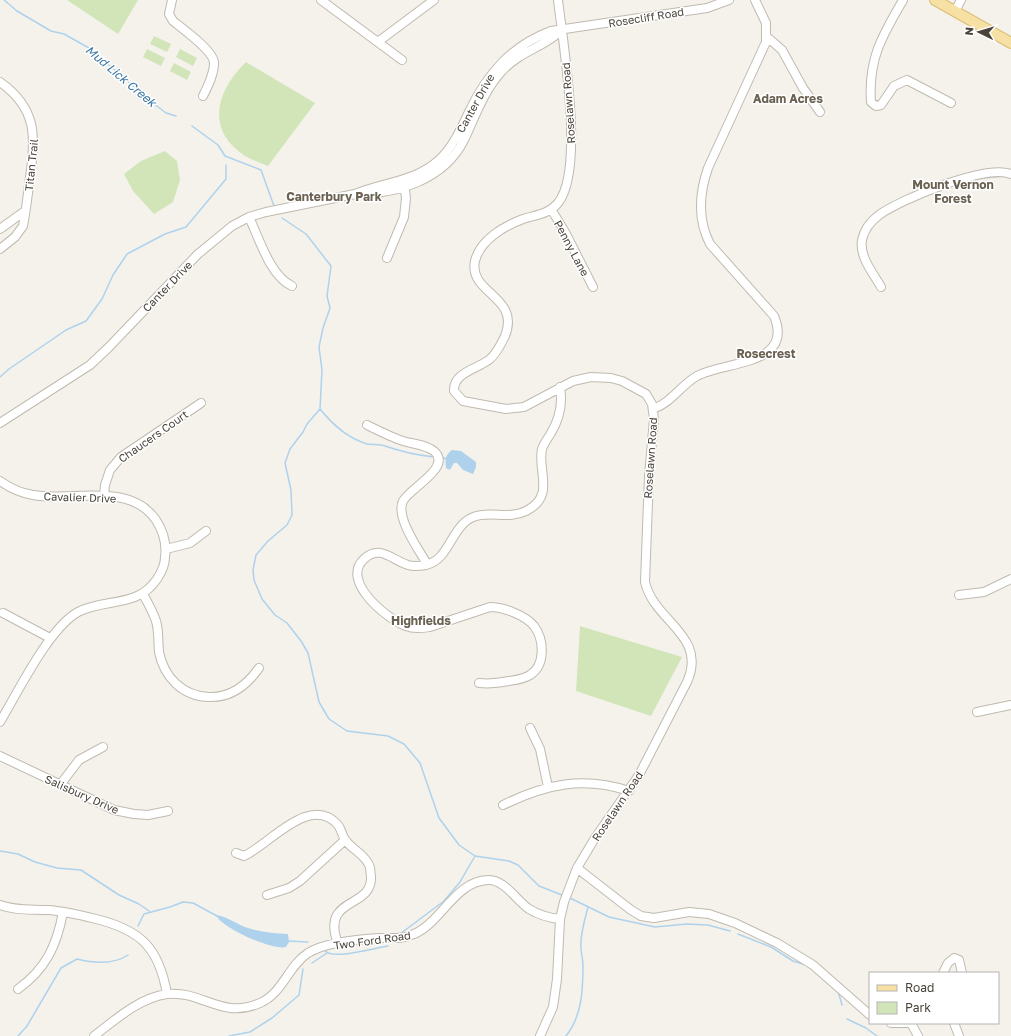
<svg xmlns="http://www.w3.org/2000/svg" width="1011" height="1036" viewBox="0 0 1011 1036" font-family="'Golos Text',sans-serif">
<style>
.green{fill:#d1e5b9}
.water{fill:#aed2ec}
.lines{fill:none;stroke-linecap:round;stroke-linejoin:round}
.stream{stroke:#aed2ec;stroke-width:1.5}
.minor-casing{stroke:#c0baaf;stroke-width:10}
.major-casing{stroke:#dbbd74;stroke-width:12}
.minor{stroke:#fff;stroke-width:8}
.major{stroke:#f6e0a4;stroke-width:10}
.labels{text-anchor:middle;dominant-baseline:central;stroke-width:3;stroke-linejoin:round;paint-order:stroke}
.street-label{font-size:11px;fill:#49433a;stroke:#fff}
.water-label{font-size:12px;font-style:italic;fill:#3977a5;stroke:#fff}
.neighbourhood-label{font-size:12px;font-weight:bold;fill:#6b6152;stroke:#fff}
</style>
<rect width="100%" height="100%" fill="#f5f2ec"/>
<path class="green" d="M 67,0 L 138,0 L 118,34 Z
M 154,36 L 171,44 L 167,52 L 150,44 Z
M 147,49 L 165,58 L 161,66 L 143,57 Z
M 180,49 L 197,58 L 193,66 L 176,57 Z
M 246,62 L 315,103 L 268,166 C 261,163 252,160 245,156 C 205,130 216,91 246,62 Z
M 174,63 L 191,72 L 187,80 L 170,71 Z
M 165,151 L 177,161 L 180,180 L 173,202 L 154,214 L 133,191 L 124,174 L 141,161 Z
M 580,626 L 682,657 L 651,716 L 576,691 Z"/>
<path class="water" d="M 452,450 L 461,451 L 476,462 L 476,467 L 473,474 L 463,470 L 457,463 L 454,463 L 450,470 L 446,468 C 445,460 445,455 452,450 Z
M 216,915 C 226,916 235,923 245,927 C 259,932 274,933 288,934 L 289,942 L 286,947 C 273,951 220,927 216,915 Z"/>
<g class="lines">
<path class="stream" d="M 4,0 L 17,11 L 51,31 L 64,34 L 89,48 L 153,103 L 166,113 L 176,116
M 192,126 L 218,145 L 225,156 L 261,170 L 274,206
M 282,218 L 306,234 L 331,266 L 327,296 L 330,308 L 323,328 L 319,347 L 322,370 L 320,409 L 307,424 L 303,432 L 290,449 L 285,463 L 291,490 L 292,515 L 287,525 L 268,541 L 256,555 L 253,570 L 254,580 L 262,599 L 275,615 L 287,623 L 301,641 L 308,653 L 319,702 L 329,719 L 347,731 L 388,736 L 404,744 L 420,763 L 439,818 L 459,845 L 475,856 L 509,861 L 518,865 L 539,886 L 562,895
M 0,377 L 9,369 L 66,330 L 86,321 L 102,299 L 113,275 L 127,254 L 165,234 L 186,227 L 226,179 L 226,165
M 320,409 C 333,425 347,438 367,444 C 373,445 380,444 385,446 C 402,452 416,455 434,457
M 443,458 L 447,459
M 0,851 L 18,854 L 35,862 L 57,868 L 81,870 L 119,895 L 139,904 L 149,911
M 570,898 L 609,917 L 655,927 L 687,924 L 708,925 L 730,931
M 138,926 L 144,914 L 170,907 L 183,902 L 193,903 L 217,916
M 400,934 L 444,901 L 460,882 L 475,856
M 738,934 L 771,947 L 793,961 L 803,964
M 288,941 L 308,942
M 325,951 C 334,960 376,948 388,946
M 312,963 L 327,953
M 838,991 L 842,1005
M 847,1019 L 866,1028 L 877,1036
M 18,1036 L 27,1026 L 61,968 L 77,959 C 93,963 113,965 128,955
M 229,1036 L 250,1032 L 272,1018 L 299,995 L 303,969
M 566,1036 C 582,1016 583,990 583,965 C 583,958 580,951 581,943 C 581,931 585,919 588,907"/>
<defs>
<path id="minor" d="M 172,0 L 169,14 L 173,21 C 183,29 214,51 214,63 C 214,74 208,86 203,96
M 321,0 L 402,60
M 903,0 C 882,36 868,59 871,102 L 876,106 L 881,105 L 894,86 L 907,80 L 951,103
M 955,11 L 961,0
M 562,30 C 544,47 519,52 502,71 C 484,90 475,117 464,140 C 444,180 397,194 355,194 C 383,182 415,182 439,160 C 453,147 461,129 469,112 C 487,74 511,46 551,31 L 707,8 L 729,0
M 767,37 L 782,50 L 803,88 L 820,112
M 379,41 L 434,0
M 0,82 C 37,108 36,137 30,177 C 28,194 26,210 23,226 L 15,237 L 0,249
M 551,209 L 565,232 L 593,287
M 249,217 C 259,238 270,276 292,286
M 0,229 L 25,211
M 387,258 L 404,217 L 406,198 L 404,183
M 881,287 C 874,274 859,257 862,240 C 864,230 871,221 879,215 C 901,199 986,164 1011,174
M 653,409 C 671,403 681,385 697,376 C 724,361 795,366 774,316 L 710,244 C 697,219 699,194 708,168 L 766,42 L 766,23 L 755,0
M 0,423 L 90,365 L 109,347 L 198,254 L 232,226 L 249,217 L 266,212 L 355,194
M 367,425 C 379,431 391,437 403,441 C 413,444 428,445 435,452 C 451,468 410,488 403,501 C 395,517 419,550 427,564
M 0,481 C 10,488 20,493 33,495 C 72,502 129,481 156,520 C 163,531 167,543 165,557 C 165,565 161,573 157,579 C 138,608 105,598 78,612 C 49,628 18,692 0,722
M 104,496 L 105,485 L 110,470 L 121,457 L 201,403
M 166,549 L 190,543 L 206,531
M 143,594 C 148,603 153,612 156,621 C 159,631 158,642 159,652 C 164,677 182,696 209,697 C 231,698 247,685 259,668
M 959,595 L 984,592 L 1011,579
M 3,613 L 50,638
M 479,683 C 489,684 499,683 509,681 C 516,680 524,679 530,675 C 546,665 544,639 534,626 C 525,615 503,607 490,607 L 430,627 C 421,628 414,629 406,626 C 387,619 340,581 364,559 C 380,544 392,560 408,565 C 414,567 420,566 426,565 C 447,560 450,535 465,522 C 483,507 506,521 526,511 C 556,496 537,471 542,449 C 544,443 548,438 551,433 C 560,418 563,404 560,387
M 977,712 L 1011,705
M 530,728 L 540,749 L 548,787
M 0,756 L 114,810 L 134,814 L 148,815 L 168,811
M 60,785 L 79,760 L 103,747
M 503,805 C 546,784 583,776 629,791
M 236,853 L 244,856 C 269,845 310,793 338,825 C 341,829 342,834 344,838 C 350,849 364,853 369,865 C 371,868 370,873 371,876 C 373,910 320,895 338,944
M 577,868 L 631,910 L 641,916 L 654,918 L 689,912 L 709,914 L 735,923 L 777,943 L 813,965 L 870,1015
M 267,895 L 289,888 L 300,881 L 345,840
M 0,905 C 15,911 32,909 48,910 C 64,911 80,915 96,919 C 141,930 159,948 167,994
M 943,973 L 948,963 L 954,958 L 959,960 L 962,973
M 18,989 C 46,969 57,945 63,912
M 891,1023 L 912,1023
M 911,1023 L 918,1036
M 954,1023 L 959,1036
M 94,1036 C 115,1020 139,998 167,994 C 202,990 221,1020 260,1003 C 283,993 288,966 308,953 C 326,942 360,939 381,938 C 393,938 404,939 414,934 C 441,923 455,881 488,880 C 504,879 517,901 529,909 C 539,915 549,918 560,919
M 540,1036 L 553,1007 L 557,979 L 560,919 L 564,902 L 577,868 L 595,838 L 639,775 L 687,682 C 708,635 654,622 645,582 L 649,476 L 654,419 L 652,404 L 646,394 L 622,381 L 611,378 L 591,377 L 573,381 L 524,407 L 506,409 L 463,401 L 454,391 C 453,372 478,369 490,359 C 497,353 501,344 505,336 C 521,296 468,294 475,261 C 480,240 504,226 523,219 C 536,215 549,214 558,203 C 585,170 563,43 558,0"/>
<path id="major" d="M 935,0 L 1011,43"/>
</defs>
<use href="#minor" class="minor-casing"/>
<use href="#major" class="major-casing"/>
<use href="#minor" class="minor"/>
<use href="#major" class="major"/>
</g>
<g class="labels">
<g class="street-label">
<text transform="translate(646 17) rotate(-9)">Rosecliff Road</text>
<text transform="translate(475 103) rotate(-61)">Canter Drive</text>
<text transform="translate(568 103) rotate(-94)">Roselawn Road</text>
<text transform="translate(31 165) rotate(-84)">Titan Trail</text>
<text transform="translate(572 248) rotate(62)">Penny Lane</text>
<text transform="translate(167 286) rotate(-46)">Canter Drive</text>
<text transform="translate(153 436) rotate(-35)">Chaucers Court</text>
<text transform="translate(650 458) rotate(-86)">Roselawn Road</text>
<text transform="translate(80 497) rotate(2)">Cavalier Drive</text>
<text transform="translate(82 794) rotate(24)">Salisbury Drive</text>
<text transform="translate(617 806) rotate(-56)">Roselawn Road</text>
<text transform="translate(372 940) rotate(-8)">Two Ford Road</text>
</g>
<g class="water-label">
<text transform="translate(121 76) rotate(40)">Mud Lick Creek</text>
</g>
<g class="neighbourhood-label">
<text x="788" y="98">Adam Acres</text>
<text x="953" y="184">Mount Vernon<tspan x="953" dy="14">Forest</tspan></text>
<text x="334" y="196">Canterbury Park</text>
<text x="766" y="353">Rosecrest</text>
<text x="421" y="620">Highfields</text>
</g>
</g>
<rect x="869" y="972" width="130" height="52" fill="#ffffff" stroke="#b6b4b0"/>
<rect x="877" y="985" width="20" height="6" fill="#f6e0a4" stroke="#b6b4b0"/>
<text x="905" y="992" font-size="12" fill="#49433a">Road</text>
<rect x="877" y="1002" width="20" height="12" fill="#d1e5b9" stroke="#b6b4b0"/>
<text x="905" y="1012" font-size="12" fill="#49433a">Park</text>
<g transform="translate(979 32) rotate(275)" stroke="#ffffff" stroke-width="3" paint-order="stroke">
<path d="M0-3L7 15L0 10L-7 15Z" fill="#49433a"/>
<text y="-6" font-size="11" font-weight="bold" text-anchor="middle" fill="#49433a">N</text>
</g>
</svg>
